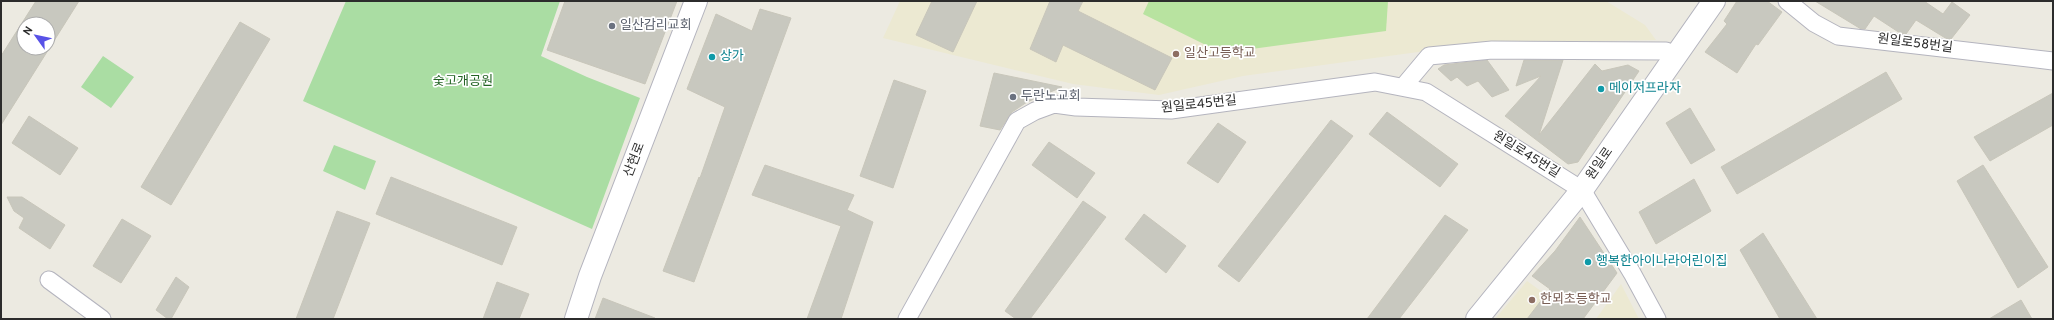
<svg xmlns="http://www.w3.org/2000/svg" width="2054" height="320" viewBox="0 0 2054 320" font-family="Overpass,'Noto Sans KR',sans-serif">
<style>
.education{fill:#ece9d2}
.green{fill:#aadda3}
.pitch{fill:#b8e3a0}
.building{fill:#c8c8bf;stroke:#c8c6ba;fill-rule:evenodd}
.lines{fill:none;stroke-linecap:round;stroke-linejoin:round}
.street-casing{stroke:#b4b4be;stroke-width:19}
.secondary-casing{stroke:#b4b4be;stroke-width:24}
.street{stroke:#fff;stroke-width:17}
.secondary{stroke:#fff;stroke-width:22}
.worship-dot{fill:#6b7280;stroke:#fff;stroke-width:1.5}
.education-dot{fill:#8d6e63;stroke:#fff;stroke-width:1.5}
.culture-dot{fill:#0f9aa8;stroke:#fff;stroke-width:1.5}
.labels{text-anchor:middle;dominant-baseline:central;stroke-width:3.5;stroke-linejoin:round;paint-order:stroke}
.worship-label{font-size:13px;fill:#5b616d;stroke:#fff;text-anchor:start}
.street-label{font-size:13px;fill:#2c2c2c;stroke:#fff}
.education-label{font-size:13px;fill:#785e54;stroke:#fff;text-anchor:start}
.culture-label{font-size:13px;fill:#0d838f;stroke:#fff;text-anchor:start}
.park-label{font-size:13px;fill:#236324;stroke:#fff}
</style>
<rect width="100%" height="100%" fill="#eceae1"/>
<path class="education" d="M 900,1 L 1606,1 L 1645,25 L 1656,40 L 1484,43 L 1243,76 L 1159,95 L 1073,84 L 883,38 Z
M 1527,281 L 1580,319 L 1495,319 Z
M 1621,284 L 1639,319 L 1596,319 Z"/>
<path class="green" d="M 346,1 L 560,1 L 541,56 L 587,77 L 640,98 L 592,229 L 303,101 Z
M 103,56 L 134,77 L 111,108 L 81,87 Z
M 334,145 L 376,161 L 365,190 L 323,171 Z"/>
<path class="pitch" d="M 1149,1 L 1388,1 L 1386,31 L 1222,53 L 1143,14 Z"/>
<path class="building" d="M 36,1 L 79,1 L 1,125 L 1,56 ZM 24,24 L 48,24 L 48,48 L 24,48 Z
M 565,1 L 677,1 L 645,84 L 547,50 Z
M 932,1 L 977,1 L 953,52 L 916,35 Z
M 1050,1 L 1083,1 L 1078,11 L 1172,58 L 1155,90 L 1063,45 L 1056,62 L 1030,49 Z
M 1737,1 L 1767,1 L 1782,12 L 1758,45 L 1756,44 L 1737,73 L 1705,52 L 1727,24 L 1724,21 Z
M 1815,1 L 1924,1 L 1943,14 L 1952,2 L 1970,15 L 1951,39 L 1947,39 L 1916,20 L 1906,34 L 1900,33 L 1874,16 L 1865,29 L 1861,29 Z
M 760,9 L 791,18 L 694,282 L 663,271 L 699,177 L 700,178 L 725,107 L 687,89 L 716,14 L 752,31 Z
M 240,22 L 270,39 L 171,205 L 141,187 Z
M 1487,60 L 1509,90 L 1492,97 L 1478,81 L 1467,86 L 1457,77 L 1451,81 L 1438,69 L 1444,65 Z
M 1524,60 L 1563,60 L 1539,135 L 1595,64 L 1602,71 L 1628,65 L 1639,71 L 1578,162 L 1568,164 L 1505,116 L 1541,76 L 1516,86 Z
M 1886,72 L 1902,99 L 1737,194 L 1721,167 Z
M 994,73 L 1062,87 L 1027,102 L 1012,112 L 1000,130 L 980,126 Z
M 894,80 L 926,91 L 893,188 L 860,176 Z
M 2053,93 L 2053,125 L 1990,161 L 1974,137 Z
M 1690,108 L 1715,150 L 1691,164 L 1666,123 Z
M 1387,112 L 1458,164 L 1440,187 L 1369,134 Z
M 29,116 L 78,148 L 60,175 L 12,143 Z
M 1331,120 L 1353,136 L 1239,282 L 1218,266 Z
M 1218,123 L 1246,142 L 1218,183 L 1187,163 Z
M 1049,142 L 1095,173 L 1077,198 L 1032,165 Z
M 765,165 L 854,195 L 847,210 L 873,222 L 841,319 L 807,319 L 841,226 L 752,195 Z
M 1983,165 L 2048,267 L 2018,288 L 1957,181 Z
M 391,177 L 517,227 L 502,265 L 376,214 Z
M 1694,179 L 1711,211 L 1656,244 L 1639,212 Z
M 7,197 L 22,197 L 65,225 L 50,249 L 19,228 L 24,218 L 14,211 Z
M 1083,201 L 1106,217 L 1030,319 L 1016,319 L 1005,311 Z
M 337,211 L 370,223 L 333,319 L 296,319 Z
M 1144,214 L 1186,246 L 1166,273 L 1125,239 Z
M 1445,215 L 1468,230 L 1399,319 L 1367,319 Z
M 1580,217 L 1617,273 L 1583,319 L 1527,319 L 1550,289 L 1532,276 L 1555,251 Z
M 122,219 L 151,236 L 121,283 L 93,266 Z
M 1763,233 L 1817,319 L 1780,319 L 1740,250 Z
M 176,277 L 189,287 L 171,319 L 168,319 L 156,310 Z
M 497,282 L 529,294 L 519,319 L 483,319 Z
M 603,298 L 655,318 L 655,319 L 595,319 Z
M 2021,300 L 2032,319 L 1989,319 Z"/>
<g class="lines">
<defs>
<path id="street" d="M 1787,1 L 1814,23 L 1838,36 L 2053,61
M 1403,87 L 1429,56 L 1492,50 L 1666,51 L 1675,55
M 49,280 L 102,319
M 907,319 L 1017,121 L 1035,111 L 1054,104 L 1076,107 L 1171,110 L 1375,82 L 1426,92 L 1582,190 L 1632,273 L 1657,319"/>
<path id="secondary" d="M 576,319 L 590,276 L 696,1
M 1477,319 L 1582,190 L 1714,1"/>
</defs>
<use href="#street" class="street-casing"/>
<use href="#secondary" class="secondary-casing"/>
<use href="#street" class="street"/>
<use href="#secondary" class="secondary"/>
</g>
<g class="worship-dot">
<circle cx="612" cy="26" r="4"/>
<circle cx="1013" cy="97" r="4"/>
</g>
<g class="education-dot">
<circle cx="1176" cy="54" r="4"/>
<circle cx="1532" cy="300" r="4"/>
</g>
<g class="culture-dot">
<circle cx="712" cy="57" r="4"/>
<circle cx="1601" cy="89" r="4"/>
<circle cx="1588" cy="262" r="4"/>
</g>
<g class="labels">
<g class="worship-label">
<text x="620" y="26">일산감리교회</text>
<text x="1021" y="97">두란노교회</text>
</g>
<g class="street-label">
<text transform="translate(1915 44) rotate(7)">원일로58번길</text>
<text transform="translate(1199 105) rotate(-6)">원일로45번길</text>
<text transform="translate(1526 155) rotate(32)">원일로45번길</text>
<text transform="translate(635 160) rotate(-69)">산현로</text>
<text transform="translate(1600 164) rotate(-55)">원일로</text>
</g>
<g class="education-label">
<text x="1184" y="54">일산고등학교</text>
<text x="1540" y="300">한뫼초등학교</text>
</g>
<g class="culture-label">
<text x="720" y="57">상가</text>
<text x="1609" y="89">메이저프라자</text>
<text x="1596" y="262">행복한아이나라어린이집</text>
</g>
<g class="park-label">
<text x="463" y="82">숯고개공원</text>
</g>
</g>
<rect width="2054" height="320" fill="none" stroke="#2c2c2c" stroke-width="4"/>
<g transform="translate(36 36) rotate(303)"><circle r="19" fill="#ffffff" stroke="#ababab"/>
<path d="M0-3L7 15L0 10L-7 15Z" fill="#5852e7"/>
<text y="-6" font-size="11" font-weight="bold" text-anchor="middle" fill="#2c2c2c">N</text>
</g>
</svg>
